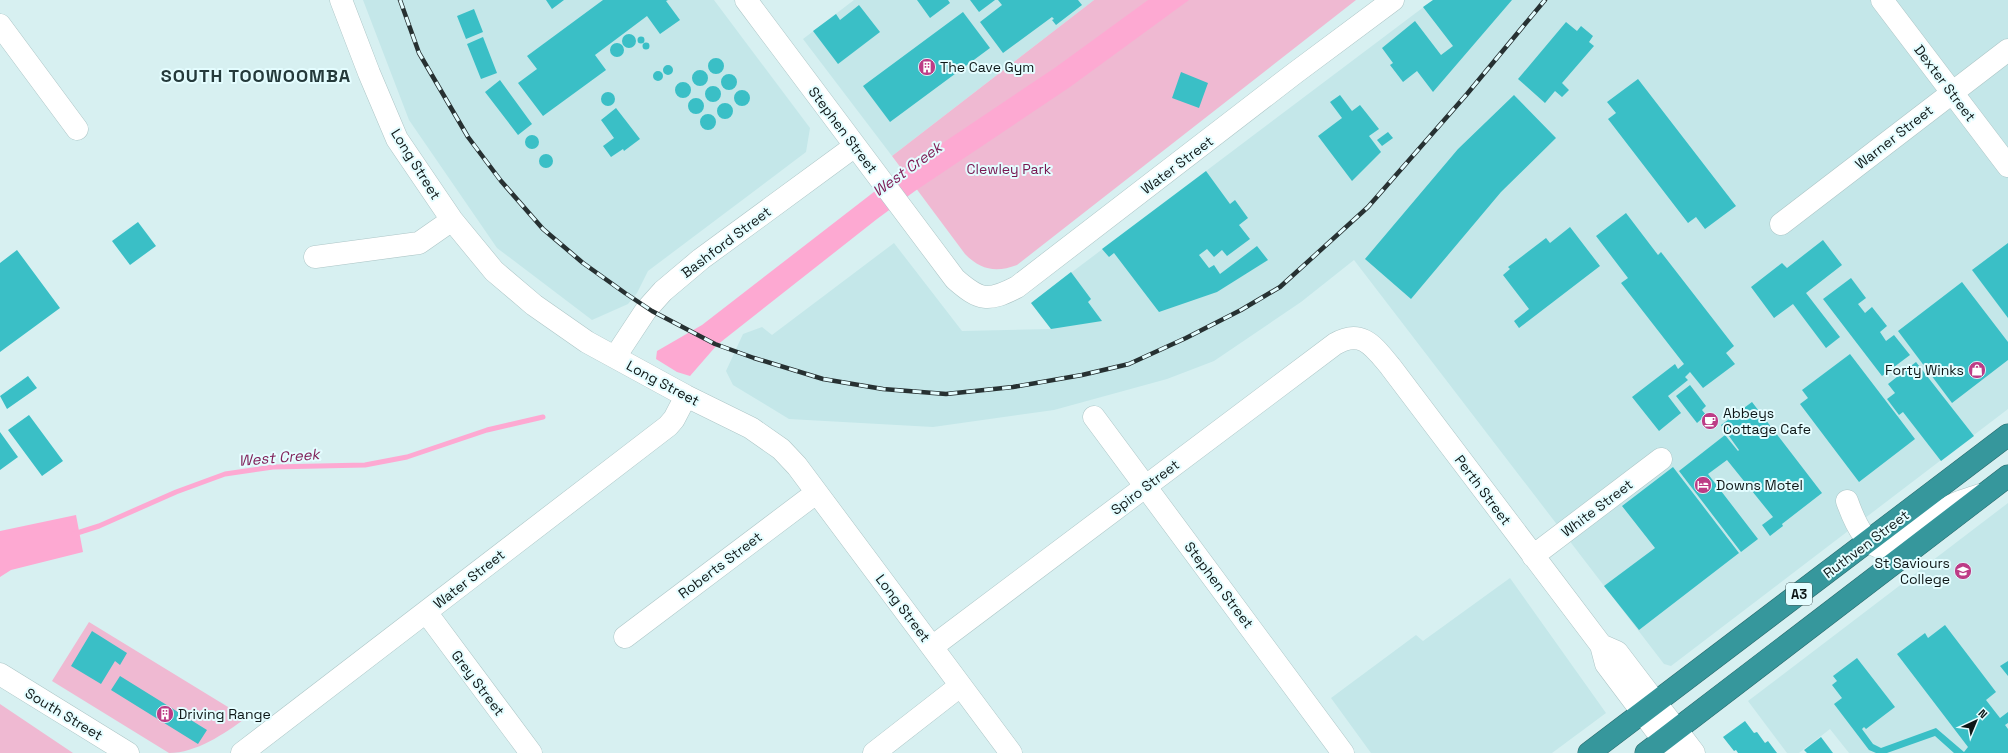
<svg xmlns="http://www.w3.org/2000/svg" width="2008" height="753" viewBox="0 0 2008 753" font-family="'Space Grotesk',sans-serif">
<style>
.built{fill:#c4e7e9}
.green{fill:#efb9d2}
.water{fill:#fda9d2}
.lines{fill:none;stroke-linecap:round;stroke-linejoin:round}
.stream{stroke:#fda9d2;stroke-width:5}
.building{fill:#3abfc6}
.minor-casing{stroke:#adc6c7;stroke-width:23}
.highway-casing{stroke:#286a6d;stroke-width:23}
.minor{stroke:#fff;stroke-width:22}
.highway{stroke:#36979c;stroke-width:22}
.rail-casing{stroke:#273132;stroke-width:4.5}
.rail{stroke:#e4fdff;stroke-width:3;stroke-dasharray:9;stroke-linecap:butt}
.labels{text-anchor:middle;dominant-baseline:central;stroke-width:4;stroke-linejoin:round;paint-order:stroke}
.shield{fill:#e4fdff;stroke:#4e5c5d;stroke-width:1}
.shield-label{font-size:13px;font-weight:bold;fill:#0e1717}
.poi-label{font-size:14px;fill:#0e1717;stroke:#e4fdff;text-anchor:start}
.street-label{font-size:14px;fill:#0e1717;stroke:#e4fdff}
.park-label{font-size:14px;fill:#771751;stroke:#e4fdff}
.water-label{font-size:15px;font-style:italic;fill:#802159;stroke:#e4fdff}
.district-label{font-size:18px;font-weight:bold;letter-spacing:1px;fill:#253a3b;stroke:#e4fdff}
</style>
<rect width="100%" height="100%" fill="#d7f0f1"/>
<path class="built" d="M 363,0 L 714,0 L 810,128 L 806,152 L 648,271 L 637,293 L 628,304 L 592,320 L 497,248 L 409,120 Z
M 854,0 L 1094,0 L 892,156 L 803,39 Z
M 1433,0 L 2008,0 L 2008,409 L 1671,666 L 1664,664 L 1354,260 L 1301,302 L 1214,361 L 1167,379 L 1054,410 L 933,427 L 789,419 L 733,385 L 726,371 L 743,334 L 762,327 L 772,335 L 894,243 L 962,331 L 1051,329 L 1031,303 Z
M 2008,503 L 2008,753 L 1849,753 L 1830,729 L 1799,753 L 1787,753 L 1748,701 Z
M 1510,578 L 1606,713 L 1552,753 L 1371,753 L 1331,698 L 1416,635 L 1423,641 Z"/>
<path class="green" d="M 1094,0 L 1356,0 L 1017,265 C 996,273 981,270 965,254 L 892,156 Z
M 89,622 L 246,718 C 224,734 196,753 169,753 L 52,681 Z
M 0,704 L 73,753 L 0,753 Z"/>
<path class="water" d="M 1148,0 L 1189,0 L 1070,87 L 915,191 L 877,219 L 717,345 L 690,376 L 677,372 L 656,359 L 657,351 L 702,325 L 901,171 L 1056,67 Z
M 76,515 L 83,552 L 11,570 L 0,577 L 0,531 Z"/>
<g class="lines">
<path class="stream" d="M 74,534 L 99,526 L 176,492 L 225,474 L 273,467 L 365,465 L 407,457 L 487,430 L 543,417"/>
</g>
<path class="building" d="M 546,0 L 564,0 L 552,9 Z
M 603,0 L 668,0 L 666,1 L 680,20 L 660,34 L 647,16 L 595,55 L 606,70 L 543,116 L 518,83 L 537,69 L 527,56 Z
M 917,0 L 948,0 L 950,3 L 930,18 Z
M 970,0 L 995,0 L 979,12 Z
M 998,0 L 1078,0 L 1082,5 L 1056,25 L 1052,20 L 1054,19 L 1052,17 L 1003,53 L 980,22 L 1002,5 Z
M 1433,0 L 1512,0 L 1433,92 L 1417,71 L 1403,82 L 1390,65 L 1393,63 L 1382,48 L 1415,21 L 1441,55 L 1453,46 L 1423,7 Z
M 859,5 L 880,32 L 838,64 L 813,31 L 836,14 L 840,20 Z
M 474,9 L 483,32 L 466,39 L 457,16 Z
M 963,12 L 990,48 L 890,122 L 863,86 Z
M 1566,22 L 1577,31 L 1581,26 L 1593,36 L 1589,42 L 1594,46 L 1562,83 L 1569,90 L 1562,97 L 1555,91 L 1545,103 L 1518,79 Z
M622 41a7 7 0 1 1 14 0a7 7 0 1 1-14 0Z
M637.5 40a3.5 3.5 0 1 1 7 0a3.5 3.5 0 1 1-7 0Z
M 483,37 L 497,73 L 481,79 L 467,44 Z
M642.5 46a3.5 3.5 0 1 1 7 0a3.5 3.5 0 1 1-7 0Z
M610 50a7 7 0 1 1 14 0a7 7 0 1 1-14 0Z
M708 66a8 8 0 1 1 16 0a8 8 0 1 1-16 0Z
M663 70a5 5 0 1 1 10 0a5 5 0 1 1-10 0Z
M692 78a8 8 0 1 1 16 0a8 8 0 1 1-16 0Z
M653 76a5 5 0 1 1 10 0a5 5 0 1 1-10 0Z
M 1181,72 L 1208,83 L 1199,108 L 1172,98 Z
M721 82a8 8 0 1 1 16 0a8 8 0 1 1-16 0Z
M 1638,79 L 1736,206 L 1705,229 L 1696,217 L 1688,223 L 1608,119 L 1616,113 L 1607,102 Z
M 500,80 L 532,124 L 518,135 L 485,92 Z
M675 90a8 8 0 1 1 16 0a8 8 0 1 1-16 0Z
M705 94a8 8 0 1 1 16 0a8 8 0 1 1-16 0Z
M734 98a8 8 0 1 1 16 0a8 8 0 1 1-16 0Z
M601 99a7 7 0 1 1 14 0a7 7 0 1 1-14 0Z
M 1340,95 L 1352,111 L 1360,105 L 1379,129 L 1369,136 L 1381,152 L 1352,181 L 1318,136 L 1342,118 L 1330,102 Z
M 1514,95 L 1556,138 L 1501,192 L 1411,299 L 1365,259 L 1458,149 Z
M688 106a8 8 0 1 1 16 0a8 8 0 1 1-16 0Z
M717 111a8 8 0 1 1 16 0a8 8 0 1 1-16 0Z
M 616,108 L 640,139 L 624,151 L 623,149 L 611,157 L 603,146 L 614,138 L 601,120 Z
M700 122a8 8 0 1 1 16 0a8 8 0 1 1-16 0Z
M 1388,132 L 1393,138 L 1382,146 L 1377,140 Z
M525 142a7 7 0 1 1 14 0a7 7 0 1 1-14 0Z
M539 161a7 7 0 1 1 14 0a7 7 0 1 1-14 0Z
M 1206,171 L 1230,204 L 1235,200 L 1248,218 L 1239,225 L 1250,239 L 1227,256 L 1222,250 L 1214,257 L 1207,249 L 1199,255 L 1209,268 L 1214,265 L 1220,274 L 1257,246 L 1268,260 L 1217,292 L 1159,312 L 1114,253 L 1109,257 L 1102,249 Z
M 1626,213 L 1658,255 L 1661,252 L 1734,346 L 1726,353 L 1735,364 L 1703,388 L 1690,372 L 1685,377 L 1688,380 L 1668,396 L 1681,413 L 1659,431 L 1632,397 L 1675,364 L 1678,369 L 1684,364 L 1621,283 L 1628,278 L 1596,236 Z
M 138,222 L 156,246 L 130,265 L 112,241 Z
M 1570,227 L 1600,266 L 1519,328 L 1514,321 L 1529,309 L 1503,275 L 1510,269 L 1508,267 L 1546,238 L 1550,243 Z
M 1823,240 L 1842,265 L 1806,293 L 1840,337 L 1826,348 L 1793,304 L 1774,318 L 1751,287 L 1782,263 L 1787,268 Z
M 2008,243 L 2008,318 L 1972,270 Z
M 17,250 L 60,308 L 0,352 L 0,263 Z
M 1071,272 L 1091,299 L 1088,302 L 1102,321 L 1051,329 L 1031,303 Z
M 1851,278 L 1866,298 L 1858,304 L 1865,313 L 1872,307 L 1887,326 L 1880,332 L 1886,341 L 1894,335 L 1910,355 L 1882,376 L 1823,299 Z
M 1962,282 L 2008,342 L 2008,360 L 1952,403 L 1898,331 Z
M 1850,354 L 1915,439 L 1859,482 L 1800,404 L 1808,398 L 1802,390 Z
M 1916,362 L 1974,436 L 1941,461 L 1903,412 L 1899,415 L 1887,399 L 1895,393 L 1888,384 Z
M 28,376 L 37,388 L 7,409 L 0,396 Z
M 1690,385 L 1706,406 L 1702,410 L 1706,415 L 1697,423 L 1676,396 Z
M 1752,402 L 1822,493 L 1782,524 L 1783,526 L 1770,536 L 1762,525 L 1773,517 L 1727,460 L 1708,474 L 1758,539 L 1741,552 L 1679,471 L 1725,435 L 1738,451 L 1739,450 L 1721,425 Z
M 29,415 L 63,461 L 42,476 L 8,430 Z
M 0,432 L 18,457 L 0,470 Z
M 1673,467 L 1739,553 L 1639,630 L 1604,586 L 1655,548 L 1622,506 Z
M 1945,625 L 1996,692 L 1986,700 L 2000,718 L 2008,712 L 2008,723 L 2005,725 L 2008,729 L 2008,753 L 1954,753 L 1935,736 L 1887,753 L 1876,753 L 1869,750 L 1834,704 L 1842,698 L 1832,685 L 1837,681 L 1833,676 L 1857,658 L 1895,707 L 1866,729 L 1864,727 L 1862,729 L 1873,744 L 1881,748 L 1936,728 L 1964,752 L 1968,747 L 1897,654 L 1925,633 L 1928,638 Z
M 92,631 L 127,653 L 120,665 L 115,661 L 101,684 L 71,666 Z
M 2008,661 L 2008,676 L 2000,666 Z
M 120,676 L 207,730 L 198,744 L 111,690 Z
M 1745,721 L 1754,733 L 1757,732 L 1765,743 L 1768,741 L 1777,753 L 1738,753 L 1736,750 L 1734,751 L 1723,737 Z
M 1821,737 L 1833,753 L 1807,753 L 1804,750 Z"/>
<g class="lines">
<defs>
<path id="minor" d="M 341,0 L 369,73 L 397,139 L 452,220 L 494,271 L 534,305 L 587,342 L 686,396 L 751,428 L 781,449 L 797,466 L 1011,753
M 746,0 L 955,279 C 980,301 988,302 1017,287 L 1295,73 L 1393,0
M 1882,0 L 2008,166
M 0,25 L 77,129
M 1781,224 L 2008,50
M 315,257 L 419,243 L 452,220
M 615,357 L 646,310 L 663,291 L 701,259 L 855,146
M 1094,417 L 1343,753
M 1847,501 C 1876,582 1900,539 1949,507 C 1957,501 1970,499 1980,495
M 1533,556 L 1661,459
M 426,612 L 531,753
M 625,637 L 816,493
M 1601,645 L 1617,652 L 1694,753
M 932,647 L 1335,344 C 1362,328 1374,347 1390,366 L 1601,645 L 1606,664 L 1673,753
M 0,674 L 128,753
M 242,753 L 668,426 L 674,419 L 686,396
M 874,753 L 960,686"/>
<path id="highway" d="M 1589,753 L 2008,435
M 1646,753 L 2008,476"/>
</defs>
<use href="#minor" class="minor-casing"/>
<use href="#highway" class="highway-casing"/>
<use href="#minor" class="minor"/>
<use href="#highway" class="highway"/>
<defs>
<path id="rail" d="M 400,0 L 419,53 L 468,137 L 501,181 L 543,229 L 583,263 L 625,293 L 652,311 L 715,344 L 754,358 L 823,379 L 883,389 L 946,394 L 1013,387 L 1082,375 L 1129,364 L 1186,338 L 1241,310 L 1280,287 L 1368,207 L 1467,94 L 1545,0"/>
</defs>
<use href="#rail" class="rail-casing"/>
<use href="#rail" class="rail"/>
</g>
<defs>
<symbol id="building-disc" viewBox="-11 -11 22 22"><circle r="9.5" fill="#bd3c86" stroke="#e4fdff"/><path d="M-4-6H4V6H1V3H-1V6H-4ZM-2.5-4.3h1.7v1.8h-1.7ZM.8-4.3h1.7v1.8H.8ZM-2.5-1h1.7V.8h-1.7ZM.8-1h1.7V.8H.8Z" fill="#fff"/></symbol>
<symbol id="shop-disc" viewBox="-11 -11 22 22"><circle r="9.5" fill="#bd3c86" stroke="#e4fdff"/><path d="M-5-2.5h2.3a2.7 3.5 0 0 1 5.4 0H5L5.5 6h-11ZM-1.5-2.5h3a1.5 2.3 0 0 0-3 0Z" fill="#fff"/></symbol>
<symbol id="cafe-disc" viewBox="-11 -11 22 22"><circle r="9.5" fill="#bd3c86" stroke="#e4fdff"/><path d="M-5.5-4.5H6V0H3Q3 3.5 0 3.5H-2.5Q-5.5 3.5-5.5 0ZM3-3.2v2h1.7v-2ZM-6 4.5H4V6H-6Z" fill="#fff"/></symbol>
<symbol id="hotel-disc" viewBox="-11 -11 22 22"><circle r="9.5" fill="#bd3c86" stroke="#e4fdff"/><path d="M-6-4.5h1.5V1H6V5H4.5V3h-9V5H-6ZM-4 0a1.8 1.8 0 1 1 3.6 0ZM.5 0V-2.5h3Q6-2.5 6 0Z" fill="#fff"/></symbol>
<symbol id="school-disc" viewBox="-11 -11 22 22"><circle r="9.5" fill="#bd3c86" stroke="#e4fdff"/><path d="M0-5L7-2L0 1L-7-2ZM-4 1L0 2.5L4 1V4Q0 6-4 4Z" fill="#fff"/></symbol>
</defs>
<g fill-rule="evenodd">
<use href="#building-disc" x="917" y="57" width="20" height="20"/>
<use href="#shop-disc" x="1967" y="360" width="20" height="20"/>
<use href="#cafe-disc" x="1700" y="411" width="20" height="20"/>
<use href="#hotel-disc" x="1693" y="475" width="20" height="20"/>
<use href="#school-disc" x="1953" y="561" width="20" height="20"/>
<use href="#building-disc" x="155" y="704" width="20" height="20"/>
</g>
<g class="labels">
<rect class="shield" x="1786" y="583" width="26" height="22" rx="3"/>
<g class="shield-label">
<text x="1799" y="594">A3</text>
</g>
<g class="poi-label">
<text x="940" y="67">The Cave Gym</text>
<text x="1964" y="370" text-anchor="end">Forty Winks</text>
<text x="1723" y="413">Abbeys<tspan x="1723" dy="16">Cottage Cafe</tspan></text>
<text x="1716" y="485">Downs Motel</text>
<text x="1950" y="563" text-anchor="end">St Saviours<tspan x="1950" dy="16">College</tspan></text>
<text x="178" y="714">Driving Range</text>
</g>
<g class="street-label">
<text transform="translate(1945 83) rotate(53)">Dexter Street</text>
<text transform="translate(843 130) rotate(53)">Stephen Street</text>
<text transform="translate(1894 137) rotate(-38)">Warner Street</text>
<text transform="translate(416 164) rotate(58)">Long Street</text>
<text transform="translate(1177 165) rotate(-37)">Water Street</text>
<text transform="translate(726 242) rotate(-37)">Bashford Street</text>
<text transform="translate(663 383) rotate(28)">Long Street</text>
<text transform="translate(1145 487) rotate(-37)">Spiro Street</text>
<text transform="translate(1483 490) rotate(53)">Perth Street</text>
<text transform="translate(1597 508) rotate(-37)">White Street</text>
<text transform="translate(1866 544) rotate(-37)">Ruthven Street</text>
<text transform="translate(720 565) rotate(-37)">Roberts Street</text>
<text transform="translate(469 579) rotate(-38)">Water Street</text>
<text transform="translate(1219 585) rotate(53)">Stephen Street</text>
<text transform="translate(903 608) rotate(53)">Long Street</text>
<text transform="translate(478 683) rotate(53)">Grey Street</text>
<text transform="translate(64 714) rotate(31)">South Street</text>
</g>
<g class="park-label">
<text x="1009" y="169">Clewley Park</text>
</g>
<g class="water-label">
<text transform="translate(907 169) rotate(-36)">West Creek</text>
<text transform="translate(279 457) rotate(-5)">West Creek</text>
</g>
<g class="district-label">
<text x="256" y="75">SOUTH TOOWOOMBA</text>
</g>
</g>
<g transform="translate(1976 721) rotate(44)" stroke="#e4fdff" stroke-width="3" paint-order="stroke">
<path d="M0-3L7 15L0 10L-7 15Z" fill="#0e1717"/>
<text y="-6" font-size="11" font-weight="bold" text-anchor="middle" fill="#0e1717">N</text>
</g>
</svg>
